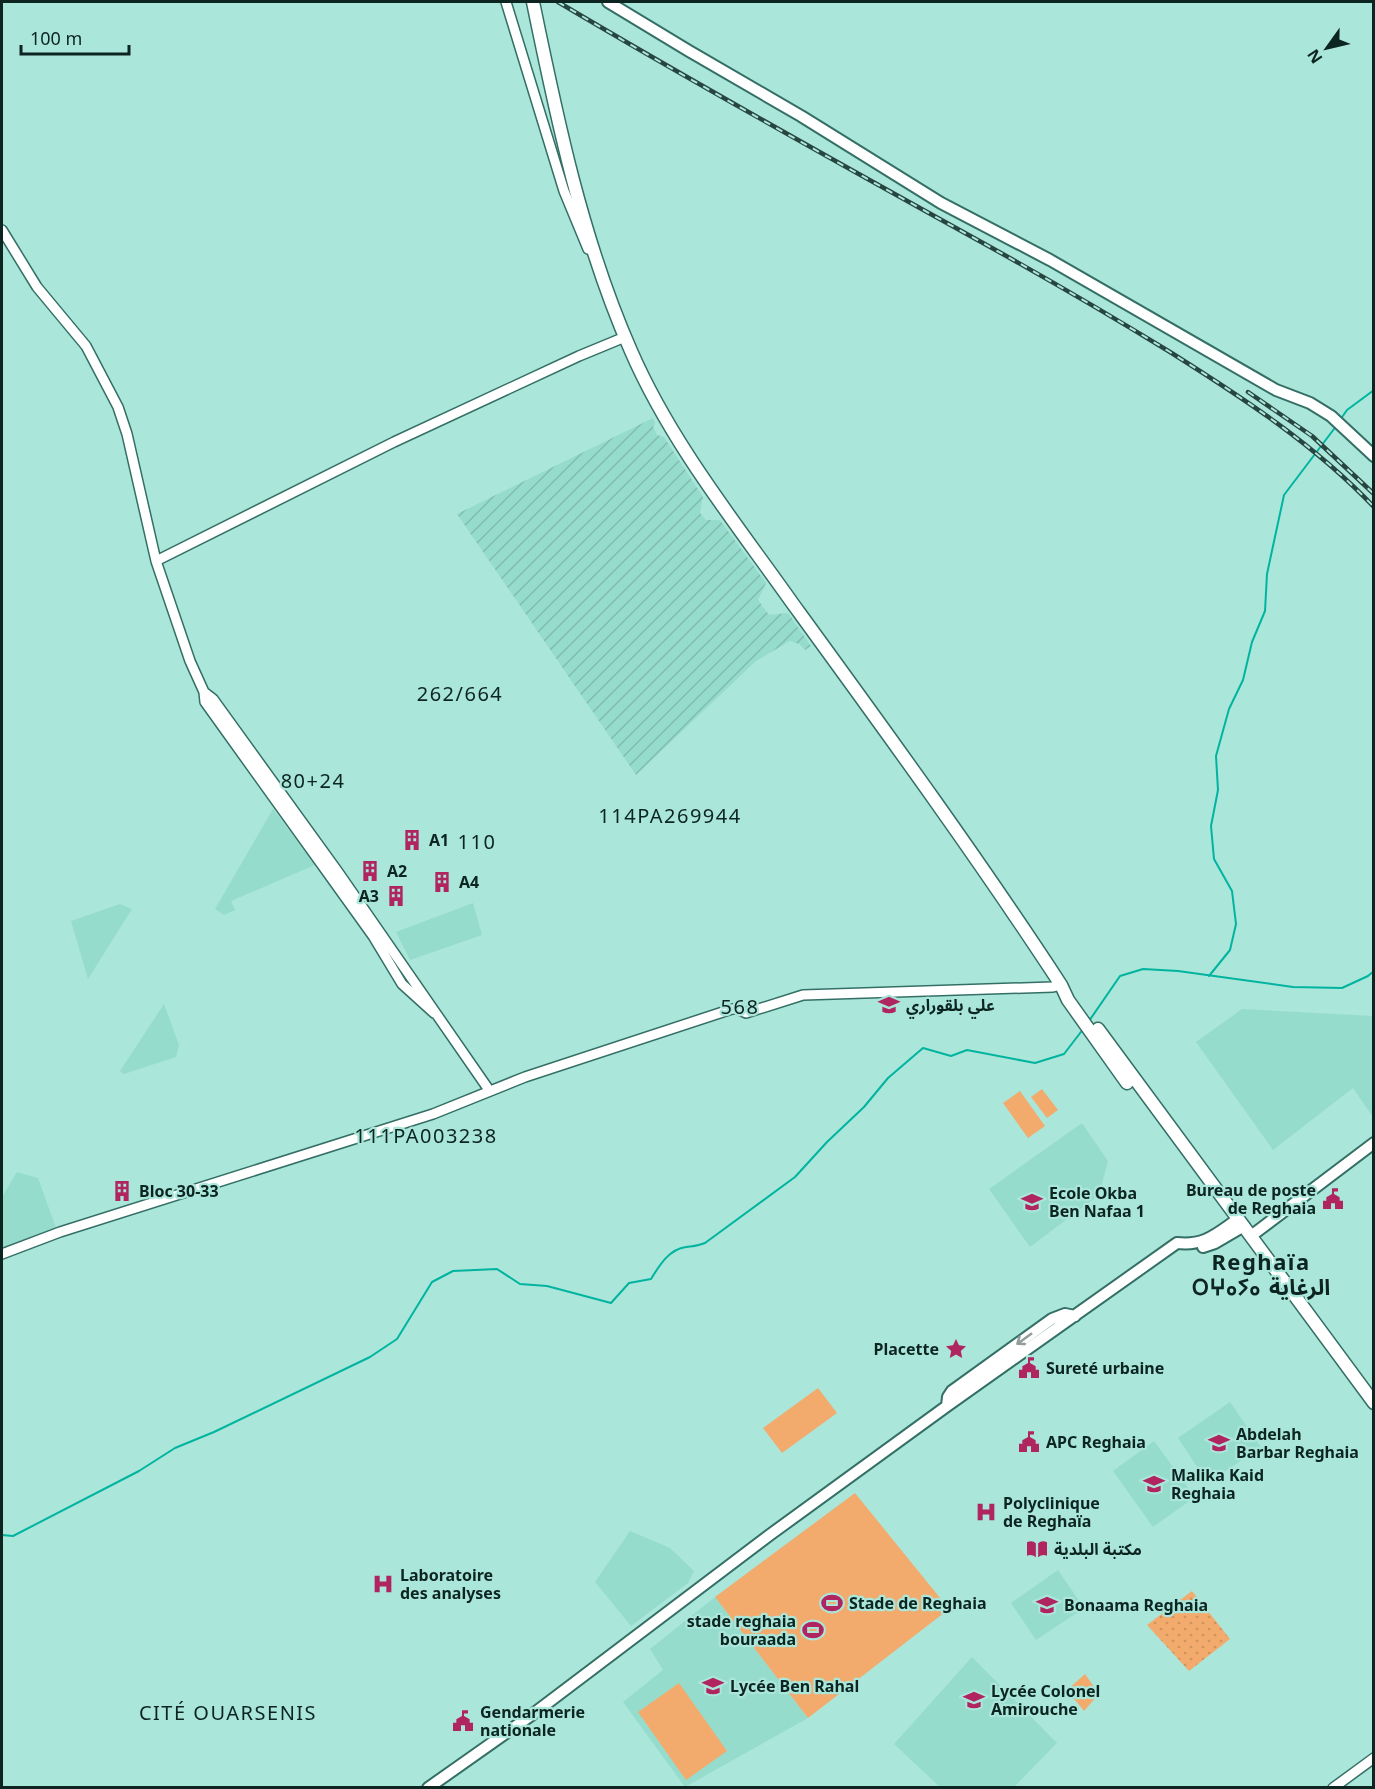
<svg xmlns="http://www.w3.org/2000/svg" width="1375" height="1789" viewBox="0 0 1375 1789" font-family="'Noto Sans','Noto Sans Arabic','Noto Sans Tifinagh',sans-serif">
<style>
.built{fill:#96dccd}
.industrial{fill:url(#industrial-furrows)}
.green{fill:#f3ab6d}
.garden{fill:url(#garden-dots)}
.lines{fill:none;stroke-linecap:round;stroke-linejoin:round}
.stream{stroke:#00b49f;stroke-width:2}
.tertiary-casing{stroke:#346f65;stroke-width:12}
.secondary-casing{stroke:#346f65;stroke-width:14}
.primary-casing{stroke:#346f65;stroke-width:15}
.tertiary{stroke:#fff;stroke-width:9}
.secondary{stroke:#fff;stroke-width:10}
.primary{stroke:#fff;stroke-width:12}
.rail-casing{stroke:#274640;stroke-width:4.5}
.rail{stroke:#aae6da;stroke-width:2;stroke-dasharray:7;stroke-linecap:butt}
.oneway{stroke:#929d9b}
.labels{text-anchor:middle;dominant-baseline:central;stroke-width:4.5;stroke-linejoin:round;paint-order:stroke}
.poi-label{font-size:16px;font-weight:bold;fill:#0c2520;stroke:#aae6da;text-anchor:start}
.quarter-label{font-size:20px;letter-spacing:1.5px;fill:#0c2520;stroke:#aae6da}
.district-label{font-size:22px;font-weight:bold;letter-spacing:1.5px;fill:#0c2520;stroke:#aae6da}
</style>
<defs>
<pattern id="industrial-furrows" width="10" height="10" patternUnits="userSpaceOnUse" patternTransform="scale(1.5)"><rect width="10" height="10" fill="#96dccd"/><path d="M-1 1l2-2M0 10L10 0M9 11l2-2" fill="none" stroke="#80bdb0"/></pattern>
<pattern id="garden-dots" width="8" height="8" patternUnits="userSpaceOnUse" patternTransform="scale(1.5)"><rect width="8" height="8" fill="#f3ab6d"/><path d="M2 2h.1M6 6h.1" fill="none" stroke="#cf935e" stroke-width="1.8" stroke-linecap="round"/></pattern>
</defs>
<rect width="100%" height="100%" fill="#aae6da"/>
<path class="built" d="M 273,809 L 315,865 L 231,901 L 235,910 L 224,915 L 215,909 Z
M 473,903 L 482,935 L 410,960 L 396,932 Z
M 120,904 L 132,909 L 88,979 L 71,921 Z
M 164,1004 L 179,1045 L 176,1057 L 124,1074 L 120,1071 Z
M 1242,1009 L 1373,1016 L 1373,1117 L 1353,1088 L 1273,1150 L 1196,1042 Z
M 1082,1123 L 1108,1161 L 1099,1195 L 1030,1247 L 989,1189 Z
M 17,1172 L 38,1178 L 56,1228 L 2,1251 L 2,1197 Z
M 1230,1402 L 1261,1447 L 1208,1483 L 1178,1438 Z
M 1154,1441 L 1195,1497 L 1153,1527 L 1113,1471 Z
M 630,1531 L 670,1548 L 694,1571 L 688,1583 L 631,1626 L 595,1582 Z
M 1058,1570 L 1084,1608 L 1036,1640 L 1011,1603 Z
M 715,1597 L 808,1718 L 685,1787 L 623,1702 L 663,1670 L 650,1649 Z
M 972,1657 L 1057,1743 L 1014,1787 L 940,1787 L 894,1744 Z"/>
<path class="industrial" d="M 653,418 L 655,423 L 653,427 L 657,435 L 664,437 L 703,497 L 700,513 L 706,520 L 720,520 L 766,583 L 758,600 L 769,615 L 788,613 L 811,646 L 805,650 L 799,644 L 790,641 L 756,661 L 636,775 L 457,514 Z"/>
<path class="green" d="M 1042,1089 L 1058,1110 L 1047,1118 L 1031,1097 Z
M 1020,1091 L 1045,1126 L 1028,1138 L 1003,1103 Z
M 818,1388 L 837,1413 L 782,1453 L 763,1428 Z
M 855,1493 L 949,1609 L 808,1718 L 715,1597 Z
M 1085,1674 L 1099,1694 L 1084,1711 L 1067,1690 Z
M 679,1683 L 727,1751 L 686,1780 L 638,1712 Z"/>
<path class="garden" d="M 1192,1591 L 1230,1639 L 1189,1671 L 1147,1625 Z"/>
<g class="lines">
<path class="stream" d="M 1340,420 L 1347,410 L 1374,390
M 1209,976 L 1230,950 L 1236,924 L 1232,891 L 1214,859 L 1211,826 L 1218,790 L 1216,756 L 1229,709 L 1243,680 L 1252,642 L 1265,611 L 1267,574 L 1284,495 L 1337,425
M 1089,1021 L 1120,976 L 1143,969 L 1178,971 L 1293,987 L 1342,988 L 1368,976 L 1374,971
M 2,1535 L 13,1536 L 139,1471 L 175,1448 L 214,1432 L 370,1357 L 397,1339 L 432,1282 L 453,1271 L 497,1269 L 520,1284 L 547,1286 L 611,1303 L 629,1283 L 651,1279 C 659,1266 669,1249 686,1247 C 693,1246 698,1246 705,1243 L 795,1177 L 827,1142 L 864,1107 L 888,1078 L 923,1048 L 951,1056 L 967,1050 L 1035,1063 L 1064,1054 L 1084,1028"/>
<defs>
<path id="tertiary" d="M 506,2 L 564,191 L 588,249
M 2,230 L 37,287 L 86,346 L 118,407 L 127,434 L 156,561 L 190,661 L 204,692 L 205,702 L 373,936 L 402,984 L 434,1013
M 156,561 L 394,442 L 579,356 L 625,337
M 204,692 L 213,699 L 338,872 L 489,1090
M 2,1254 L 60,1232 L 433,1114 L 525,1077 L 732,1009 L 737,1009 L 746,1013 L 803,995 L 1053,987 L 1061,985
M 1333,1788 L 1374,1758"/>
<path id="secondary" d="M 608,2 L 689,51 L 801,116 L 941,203 L 1050,260 L 1276,390 L 1310,403 L 1331,416 L 1374,456
M 1251,1236 L 1374,1143
M 1203,1247 L 1215,1243 L 1244,1226
M 947,1406 L 948,1397 L 952,1391 L 1052,1319 L 1065,1314 L 1075,1316
M 428,1788 L 533,1714 L 771,1534 L 947,1406 L 1177,1243 C 1205,1246 1216,1234 1238,1219"/>
<path id="primary" d="M 533,2 C 557,119 582,240 631,351 C 671,443 735,522 793,604 C 884,729 976,855 1061,985 L 1068,1000 L 1127,1083
M 1098,1029 L 1374,1403"/>
</defs>
<use href="#tertiary" class="tertiary-casing"/>
<use href="#secondary" class="secondary-casing"/>
<use href="#primary" class="primary-casing"/>
<use href="#tertiary" class="tertiary"/>
<use href="#secondary" class="secondary"/>
<use href="#primary" class="primary"/>
<defs>
<path id="rail" d="M 558,2 C 698,85 840,164 983,243 C 1046,278 1108,314 1170,352 C 1243,398 1314,444 1374,507
M 1248,392 L 1312,436 L 1374,494"/>
</defs>
<use href="#rail" class="rail-casing"/>
<use href="#rail" class="rail"/>
</g>
<defs><path id="oneway-shaft" d="M-6 0H5M1.5-3L5.5 0L1.5 3" fill="none" stroke-width="1.6" stroke-linecap="round" stroke-linejoin="round" transform="scale(1.5)"/></defs>
<use class="oneway" href="#oneway-shaft" transform="translate(1024 1339) rotate(144)"/>
<defs>
<symbol id="building-bare" viewBox="-9 -9 18 18"><path d="M-4-6H4V6H1V3H-1V6H-4ZM-2.5-4.3h1.7v1.8h-1.7ZM.8-4.3h1.7v1.8H.8ZM-2.5-1h1.7V.8h-1.7ZM.8-1h1.7V.8H.8Z" fill="#b02460" stroke="#aae6da" stroke-width="2.5" paint-order="stroke"/></symbol>
<symbol id="school-bare" viewBox="-9 -9 18 18"><path d="M0-5L7-2L0 1L-7-2ZM-4 1L0 2.5L4 1V4Q0 6-4 4Z" fill="#b02460" stroke="#aae6da" stroke-width="2.5" paint-order="stroke"/></symbol>
<symbol id="civic-bare" viewBox="-9 -9 18 18"><path d="M-.6-6.5H3V-4.5H.6V-3L4-1V1h2V6H-6V1h2V-1L-.6-3ZM-1.2 2.5V6h2.4V2.5Z" fill="#b02460" stroke="#aae6da" stroke-width="2.5" paint-order="stroke"/></symbol>
<symbol id="sight-bare" viewBox="-9 -9 18 18"><path d="M0-6L1.8-2.2L6-1.7L2.9 1.2L3.7 5.4L0 3.3L-3.7 5.4L-2.9 1.2L-6-1.7L-1.8-2.2Z" fill="#b02460" stroke="#aae6da" stroke-width="2.5" paint-order="stroke"/></symbol>
<symbol id="hospital-bare" viewBox="-9 -9 18 18"><path d="M-5-5h3v3.5h4V-5h3V5h-3V1.5h-4V5h-3Z" fill="#b02460" stroke="#aae6da" stroke-width="2.5" paint-order="stroke"/></symbol>
<symbol id="library-bare" viewBox="-9 -9 18 18"><path d="M-6-4Q-3-5.5-.7-3.5V5Q-3 3-6 4ZM6-4Q3-5.5 .7-3.5V5Q3 3 6 4Z" fill="#b02460" stroke="#aae6da" stroke-width="2.5" paint-order="stroke"/></symbol>
<symbol id="stadium-bare" viewBox="-9 -9 18 18"><path d="M0-5a6.5 5 0 1 0 0 10a6.5 5 0 1 0 0-10ZM-3.5-1.8h7v3.6h-7Z" fill="#b02460" stroke="#aae6da" stroke-width="2.5" paint-order="stroke"/></symbol>
</defs>
<g fill-rule="evenodd">
<use href="#building-bare" x="397" y="825" width="30" height="30"/>
<use href="#building-bare" x="355" y="856" width="30" height="30"/>
<use href="#building-bare" x="427" y="867" width="30" height="30"/>
<use href="#building-bare" x="381" y="881" width="30" height="30"/>
<use href="#school-bare" x="874" y="990" width="30" height="30"/>
<use href="#building-bare" x="107" y="1176" width="30" height="30"/>
<use href="#civic-bare" x="1318" y="1184" width="30" height="30"/>
<use href="#school-bare" x="1017" y="1187" width="30" height="30"/>
<use href="#sight-bare" x="941" y="1334" width="30" height="30"/>
<use href="#civic-bare" x="1014" y="1353" width="30" height="30"/>
<use href="#civic-bare" x="1014" y="1427" width="30" height="30"/>
<use href="#school-bare" x="1204" y="1428" width="30" height="30"/>
<use href="#school-bare" x="1139" y="1469" width="30" height="30"/>
<use href="#hospital-bare" x="971" y="1497" width="30" height="30"/>
<use href="#library-bare" x="1022" y="1534" width="30" height="30"/>
<use href="#hospital-bare" x="368" y="1569" width="30" height="30"/>
<use href="#stadium-bare" x="817" y="1588" width="30" height="30"/>
<use href="#school-bare" x="1032" y="1590" width="30" height="30"/>
<use href="#stadium-bare" x="798" y="1615" width="30" height="30"/>
<use href="#school-bare" x="698" y="1671" width="30" height="30"/>
<use href="#school-bare" x="959" y="1685" width="30" height="30"/>
<use href="#civic-bare" x="448" y="1706" width="30" height="30"/>
</g>
<g class="labels">
<g class="poi-label">
<text x="429" y="840">A1</text>
<text x="387" y="871">A2</text>
<text x="459" y="882">A4</text>
<text x="379" y="896" text-anchor="end">A3</text>
<text x="906" y="1005">علي بلقوراري</text>
<text x="1316" y="1190" text-anchor="end">Bureau de poste<tspan x="1316" dy="18">de Reghaia</tspan></text>
<text x="139" y="1191">Bloc 30-33</text>
<text x="1049" y="1193">Ecole Okba<tspan x="1049" dy="18">Ben Nafaa 1</tspan></text>
<text x="939" y="1349" text-anchor="end">Placette</text>
<text x="1046" y="1368">Sureté urbaine</text>
<text x="1236" y="1434">Abdelah<tspan x="1236" dy="18">Barbar Reghaia</tspan></text>
<text x="1046" y="1442">APC Reghaia</text>
<text x="1171" y="1475">Malika Kaid<tspan x="1171" dy="18">Reghaia</tspan></text>
<text x="1003" y="1503">Polyclinique<tspan x="1003" dy="18">de Reghaïa</tspan></text>
<text x="1054" y="1549">مكتبة البلدية</text>
<text x="400" y="1575">Laboratoire<tspan x="400" dy="18">des analyses</tspan></text>
<text x="849" y="1603">Stade de Reghaia</text>
<text x="1064" y="1605">Bonaama Reghaia</text>
<text x="796" y="1621" text-anchor="end">stade reghaia<tspan x="796" dy="18">bouraada</tspan></text>
<text x="730" y="1686">Lycée Ben Rahal</text>
<text x="991" y="1691">Lycée Colonel<tspan x="991" dy="18">Amirouche</tspan></text>
<text x="480" y="1712">Gendarmerie<tspan x="480" dy="18">nationale</tspan></text>
</g>
<g class="quarter-label">
<text x="460" y="693">262/664</text>
<text x="313" y="780">80+24</text>
<text x="670" y="815">114PA269944</text>
<text x="477" y="841">110</text>
<text x="740" y="1006">568</text>
<text x="426" y="1135">111PA003238</text>
<text x="228" y="1712">CITÉ OUARSENIS</text>
</g>
<g class="district-label">
<text x="1261" y="1261">Reghaïa<tspan x="1261" dy="25">ⵔⵖⴰⵢⴰ الرغاية</tspan></text>
</g>
</g>
<rect width="1375" height="1789" fill="none" stroke="#0c2520" stroke-width="6"/>
<g transform="translate(1327 48) rotate(236)" stroke="#aae6da" stroke-width="4.5" paint-order="stroke">
<path d="M0-4.5L10 22L0 15L-10 22Z" fill="#0c2520"/>
<text y="-9" font-size="16" font-weight="bold" text-anchor="middle" fill="#0c2520">N</text>
</g>
<path d="M21 45v9h108v-9" fill="none" stroke="#0c2520" stroke-width="3"/>
<text x="30" y="45" font-size="18" fill="#0c2520" stroke="#aae6da" stroke-width="4.5" paint-order="stroke">100 m</text>
</svg>
